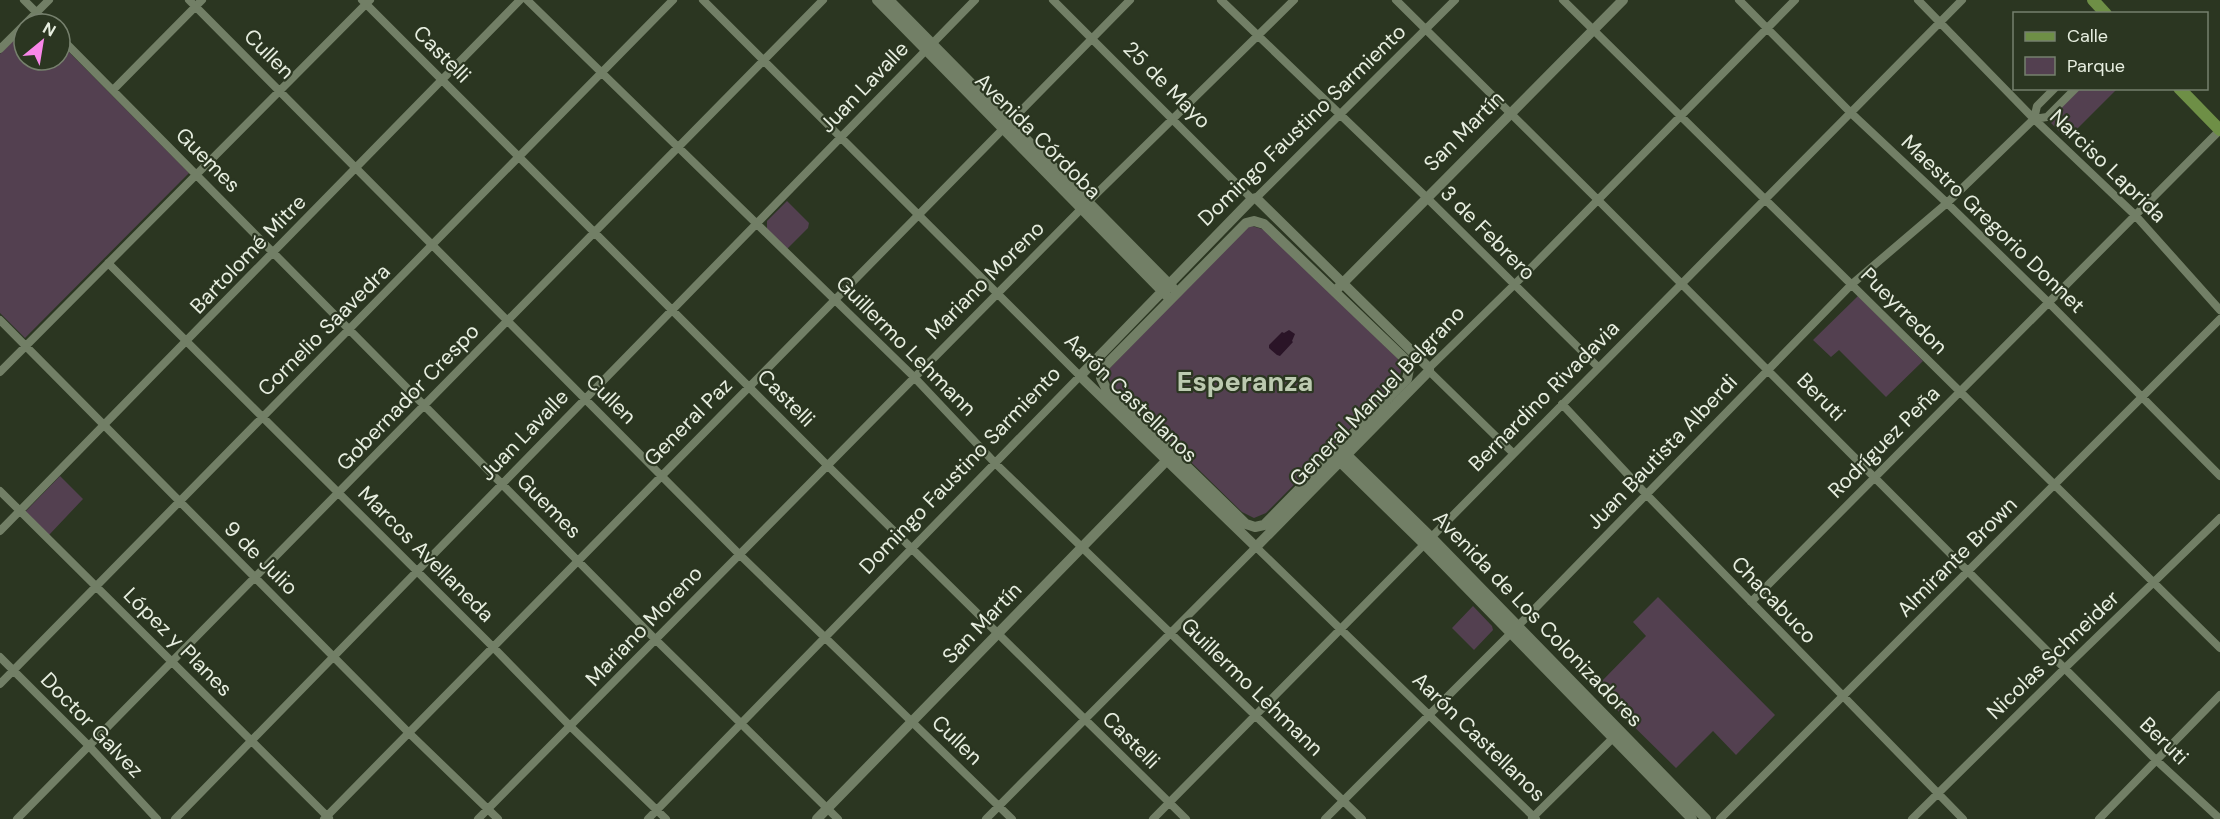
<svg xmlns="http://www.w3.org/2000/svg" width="2220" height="819" viewBox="0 0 2220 819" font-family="'DM Sans',sans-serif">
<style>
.green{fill:#534050}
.water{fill:#2a1427}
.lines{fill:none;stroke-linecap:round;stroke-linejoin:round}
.street{stroke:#727f66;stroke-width:8}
.secondary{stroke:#727f66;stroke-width:10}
.primary{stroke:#6e8f46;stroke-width:12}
.labels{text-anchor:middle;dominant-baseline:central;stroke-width:4.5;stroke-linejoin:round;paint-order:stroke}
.street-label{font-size:21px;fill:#e7eee0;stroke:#2b3621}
.district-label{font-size:27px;font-weight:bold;fill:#bccab0;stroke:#2b3621}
</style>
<rect width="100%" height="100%" fill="#2b3621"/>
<path class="green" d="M 24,30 L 24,60 L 60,60 L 60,43 L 189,173 L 25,338 L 0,313 L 0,54 Z
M 2080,89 L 2117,89 L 2067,139 L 2048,120 Z
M 787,201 L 809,223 L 808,228 L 787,249 L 767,229 L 767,221 Z
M 1252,226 L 1265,230 L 1397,358 L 1402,368 L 1399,379 L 1266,513 L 1254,518 L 1242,512 L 1111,384 L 1107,374 L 1109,369 L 1246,227 Z
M 1858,296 L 1923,361 L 1886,397 L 1839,350 L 1831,357 L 1813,340 Z
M 60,476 L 83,499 L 49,535 L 25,512 Z
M 1658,597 L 1775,715 L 1736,755 L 1713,731 L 1676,768 L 1613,706 L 1617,702 L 1601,682 L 1646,636 L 1633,622 Z
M 1473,606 L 1492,626 L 1493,630 L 1474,650 L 1452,628 Z"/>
<path class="water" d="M 1289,330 L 1295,334 L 1292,341 L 1293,342 L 1280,356 L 1277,355 L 1269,348 L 1269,345 L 1282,332 L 1284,333 Z"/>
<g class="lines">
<path class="street" d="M 24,0 L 48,24
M 189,0 L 740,555 L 1012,819
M 362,0 L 827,465 L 1186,819
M 527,0 L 914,377 L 995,463 L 1362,819
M 1053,0 L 1252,199
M 1221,0 L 1426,197 L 1598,367
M 1396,0 L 1598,200 L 2156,760 L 2220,819
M 1563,0 L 2220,648
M 1739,0 L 1851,113 L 1947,203 L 2048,302 L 2220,476
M 1918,0 L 2034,119 L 2135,215 L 2220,310
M 25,24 L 49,0
M 60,37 L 656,640 L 838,819
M 0,49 L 24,25
M 113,90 L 202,0
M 2034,119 L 2047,117 L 2076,88
M 1256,198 L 1455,0
M 108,263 L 492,646 L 571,727 L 666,819
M 0,320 L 409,733 L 498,819
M 1429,368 L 1515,284 L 1795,0
M 1429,371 L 1513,453
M 0,372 L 370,0
M 1562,404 L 1646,494 L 1963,819
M 0,491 L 329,818
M 0,531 L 520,0
M 1751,602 L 2220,130
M 0,657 L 89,746 L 157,819
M 0,684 L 673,0
M 1532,818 L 1615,736
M 17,819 L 823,0
M 175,819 L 975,0
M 324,819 L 1130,0
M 478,819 L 1088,202 L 1294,0
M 648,819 L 1080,376 L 703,0
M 986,819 L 1256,547 L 1536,819
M 1153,819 L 1962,0
M 1325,819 L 1510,634 L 1852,284 L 1947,203 L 2034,119 L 2037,106 L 2055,88
M 1720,819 L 2220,319
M 1912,819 L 2065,668 L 2220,518
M 2099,819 L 2220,695"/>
<path class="secondary" d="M 877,0 L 1167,296
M 889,0 L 1173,288
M 1256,198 L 1429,368 L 1429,371 L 1256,547 L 1080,376 L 1252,199 Z
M 1254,221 L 1264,224 L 1406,360 L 1409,369 L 1407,379 L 1264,525 L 1255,527 L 1246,524 L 1106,388 L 1101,378 L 1105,366 L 1246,223 Z
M 1338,288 L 1623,0
M 1344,452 L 1431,537 L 1706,819
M 1336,458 L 1424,544 L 1692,819
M 817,819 L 1171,456"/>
<path class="primary" d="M 2093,0 L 2106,14
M 2179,88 L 2220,130"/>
</g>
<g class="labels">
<g class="street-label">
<text transform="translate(269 54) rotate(45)">Cullen</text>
<text transform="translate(442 54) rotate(45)">Castelli</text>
<text transform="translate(1167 85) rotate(45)">25 de Mayo</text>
<text transform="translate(864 87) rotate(-46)">Juan Lavalle</text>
<text transform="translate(1302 125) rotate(-44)">Domingo Faustino Sarmiento</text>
<text transform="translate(1464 131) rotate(-45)">San Martín</text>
<text transform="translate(1038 136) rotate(45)">Avenida Córdoba</text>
<text transform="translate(208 160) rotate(45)">Guemes</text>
<text transform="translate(2108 166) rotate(44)">Narciso Laprida</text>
<text transform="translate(1993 224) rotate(44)">Maestro Gregorio Donnet</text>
<text transform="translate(1488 233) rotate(45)">3 de Febrero</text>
<text transform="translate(248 254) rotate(-46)">Bartolomé Mitre</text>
<text transform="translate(985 280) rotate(-45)">Mariano Moreno</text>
<text transform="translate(1904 311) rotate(45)">Pueyrredon</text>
<text transform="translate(324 330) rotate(-45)">Cornelio Saavedra</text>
<text transform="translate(906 346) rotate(45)">Guillermo Lehmann</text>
<text transform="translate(1377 396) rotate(-46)">General Manuel Belgrano</text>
<text transform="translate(1544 396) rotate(-45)">Bernardino Rivadavia</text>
<text transform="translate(408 397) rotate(-46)">Gobernador Crespo</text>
<text transform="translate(1821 397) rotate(45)">Beruti</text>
<text transform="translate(786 398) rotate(45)">Castelli</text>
<text transform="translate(1131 398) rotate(44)">Aarón Castellanos</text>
<text transform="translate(611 399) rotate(45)">Cullen</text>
<text transform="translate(688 422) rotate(-45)">General Paz</text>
<text transform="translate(524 435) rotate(-46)">Juan Lavalle</text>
<text transform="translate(1884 442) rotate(-45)">Rodríguez Peña</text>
<text transform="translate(1662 452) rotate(-46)">Juan Bautista Alberdi</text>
<text transform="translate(960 470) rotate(-46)">Domingo Faustino Sarmiento</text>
<text transform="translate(549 506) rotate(45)">Guemes</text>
<text transform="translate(426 554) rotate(45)">Marcos Avellaneda</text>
<text transform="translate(1957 557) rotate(-45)">Almirante Brown</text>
<text transform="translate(261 558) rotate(45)">9 de Julio</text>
<text transform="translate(1774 600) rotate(46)">Chacabuco</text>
<text transform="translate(1538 619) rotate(46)">Avenida de Los Colonizadores</text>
<text transform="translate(982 623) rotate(-46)">San Martín</text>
<text transform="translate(644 626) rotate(-46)">Mariano Moreno</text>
<text transform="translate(178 642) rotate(45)">López y Planes</text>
<text transform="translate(2053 655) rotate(-44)">Nicolas Schneider</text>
<text transform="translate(1252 687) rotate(44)">Guillermo Lehmann</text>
<text transform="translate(92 725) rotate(46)">Doctor Galvez</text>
<text transform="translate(1479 737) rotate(44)">Aarón Castellanos</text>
<text transform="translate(957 740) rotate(44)">Cullen</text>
<text transform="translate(1131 740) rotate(45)">Castelli</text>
<text transform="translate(2164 741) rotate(44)">Beruti</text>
</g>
<g class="district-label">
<text x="1245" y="381">Esperanza</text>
</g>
</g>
<rect x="2013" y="12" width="195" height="78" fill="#2b3621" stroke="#76806d" stroke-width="1.5"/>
<rect x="2025" y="32" width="30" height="9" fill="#6e8f46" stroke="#76806d" stroke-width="1.5"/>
<text x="2067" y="42" font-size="18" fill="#e7eee0">Calle</text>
<rect x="2025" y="57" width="30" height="18" fill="#534050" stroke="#76806d" stroke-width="1.5"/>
<text x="2067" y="72" font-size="18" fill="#e7eee0">Parque</text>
<g transform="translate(42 42) rotate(30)"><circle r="28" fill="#2b3621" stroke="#76806d" stroke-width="1.5"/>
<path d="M0-4.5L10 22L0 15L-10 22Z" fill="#f987e9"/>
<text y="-9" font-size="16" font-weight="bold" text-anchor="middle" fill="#e7eee0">N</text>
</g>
</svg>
